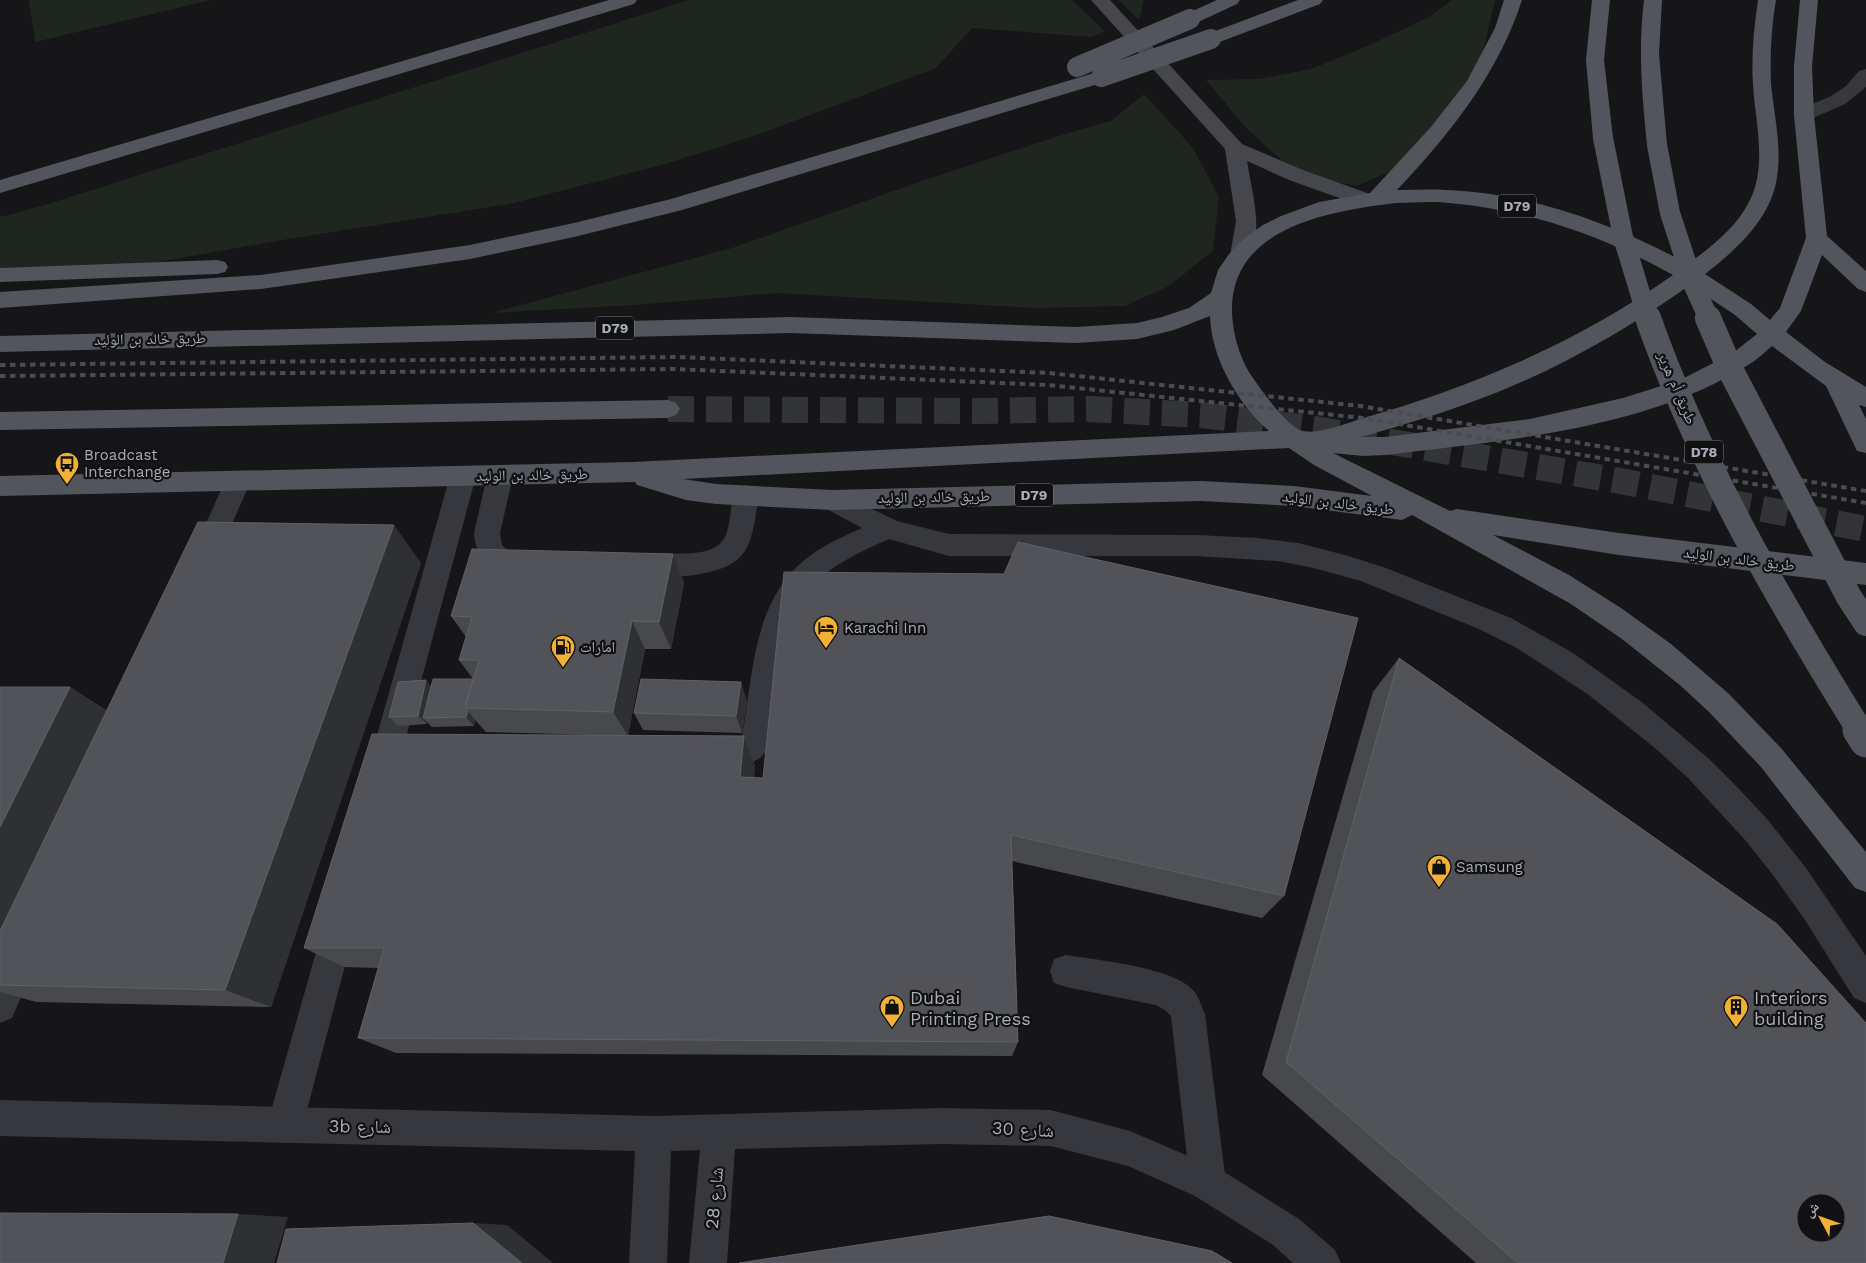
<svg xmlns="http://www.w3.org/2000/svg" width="1866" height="1263" viewBox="0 0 1866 1263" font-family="'Work Sans','Noto Naskh Arabic',sans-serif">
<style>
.green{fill:#1e261f}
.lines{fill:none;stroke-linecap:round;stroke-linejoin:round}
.primary-tunnel{stroke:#333438;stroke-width:26;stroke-dasharray:26 12;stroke-linecap:butt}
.lane{fill:#37383d;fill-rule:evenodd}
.street{fill:#37383d;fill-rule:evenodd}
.secondary{fill:#45474d;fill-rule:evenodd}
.primary{fill:#53555c;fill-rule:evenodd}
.rail{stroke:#4a4c52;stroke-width:4;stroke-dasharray:5.5 4.5;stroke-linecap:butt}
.primary-bridge-far2{stroke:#53555c;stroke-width:20}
.primary-bridge-far1{stroke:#53555c;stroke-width:26}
.primary-bridge{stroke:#53555c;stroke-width:33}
.wall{fill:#47494d}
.shaded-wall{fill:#2f3033}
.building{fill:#525359;stroke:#5f6168;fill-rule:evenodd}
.labels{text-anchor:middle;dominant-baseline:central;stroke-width:4.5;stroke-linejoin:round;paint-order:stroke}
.shield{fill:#111113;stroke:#7b7e86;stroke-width:1}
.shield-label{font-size:14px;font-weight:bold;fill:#a8adb8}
.street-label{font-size:15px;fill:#a8adb8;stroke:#111113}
.poi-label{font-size:15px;fill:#a8adb8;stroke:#111113;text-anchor:start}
.near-poi-label{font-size:18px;fill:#a8adb8;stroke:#111113;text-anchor:start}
.near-street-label{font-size:18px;fill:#a8adb8;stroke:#111113}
</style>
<rect width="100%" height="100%" fill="#161618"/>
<path class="green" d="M 29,0 L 211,0 L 35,42 Z
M 688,0 L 1072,0 L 1105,31 L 1092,37 L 972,28 L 936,68 L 751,137 L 665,164 L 514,203 L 276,241 L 136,266 L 0,276 L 0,217 L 45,205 Z
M 1118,0 L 1144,0 L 1139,20 Z
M 1452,0 L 1495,0 L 1482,56 L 1458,99 L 1394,170 L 1356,186 L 1318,178 L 1285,163 L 1248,130 L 1206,80 L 1259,79 L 1311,69 L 1370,45 L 1429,17 Z
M 1144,94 L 1193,148 L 1219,197 L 1213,251 L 1169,286 L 1125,306 L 1035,308 L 777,293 L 635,305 L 491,313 L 732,248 L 922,181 L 1055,137 L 1111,121 Z"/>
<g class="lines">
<path class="primary-tunnel" d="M 668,409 L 978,411 L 1089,409 L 1202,415 L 1315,429 L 1615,480 L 1866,529"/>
<path class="lane" d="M 1866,69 L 1866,87 L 1845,104 L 1811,119 L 1804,121 L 1797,119 L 1794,115 L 1797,111 L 1831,96 L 1846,86 L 1859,71 Z
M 463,466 L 472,469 L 476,476 L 397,771 L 393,781 L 382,785 L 371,781 L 367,771 L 450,476 L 454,469 Z
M 500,466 L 509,469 L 513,476 L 500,533 L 502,545 L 510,552 L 531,557 L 535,565 L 531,573 C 503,582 475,562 474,533 L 487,476 L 491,469 Z
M 238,471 L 247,474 L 251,481 L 217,557 L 213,565 L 204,568 L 195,565 L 191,557 L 225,481 L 229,474 Z
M 746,485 L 755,488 C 760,498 756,510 755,521 C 752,534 749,550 738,559 C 717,578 656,581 631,572 L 627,564 L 631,556 C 655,548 712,564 725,537 C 732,521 729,503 737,488 Z
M 832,490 L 897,521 L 949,534 L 1196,535 L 1258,538 L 1298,543 L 1345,555 L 1386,568 L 1511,618 L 1573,653 L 1643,703 L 1709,759 L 1739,789 L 1768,820 L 1806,868 L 1866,956 L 1866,1003 L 1854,998 L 1805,920 L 1773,875 L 1746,841 L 1688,778 L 1656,749 L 1589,695 L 1517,648 L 1479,629 L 1361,581 L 1314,568 L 1278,561 L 1196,556 L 949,556 L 889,539 C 853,555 815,572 795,609 C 779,639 779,677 775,710 C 773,723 773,739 766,751 C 756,769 720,768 703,762 L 698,752 L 703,742 C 716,737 732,742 742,736 C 754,672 752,598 811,555 C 826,544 844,536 862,528 L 823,507 L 819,500 L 823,493 Z
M 340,908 L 351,913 L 356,924 L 303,1125 L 298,1138 L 285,1143 L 272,1138 L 267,1125 L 324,924 L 329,913 Z
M 21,945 L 33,949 L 37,961 L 12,1018 L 0,1023 L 0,969 L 9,949 Z
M 1066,955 C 1096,960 1172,967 1193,990 C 1199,996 1201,1006 1205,1014 L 1226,1183 L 1221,1196 L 1208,1201 L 1195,1196 L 1190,1183 L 1171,1016 L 1165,1010 L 1156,1005 L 1066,987 L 1054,983 L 1050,971 L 1054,959 Z"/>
<path class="street" d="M 0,1100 L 654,1116 L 941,1108 L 1051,1110 L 1130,1131 L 1221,1170 L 1299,1219 L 1335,1250 L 1341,1263 L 1293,1263 L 1273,1245 L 1195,1196 L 1128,1166 L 1051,1146 L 941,1144 L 735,1149 L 727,1263 L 689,1263 L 700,1150 L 671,1151 L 667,1263 L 629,1263 L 635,1151 L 0,1136 Z"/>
<path class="secondary" d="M 1091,0 L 1110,0 L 1242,144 L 1303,170 L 1370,194 L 1373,199 L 1370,204 L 1363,206 L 1356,204 L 1289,180 L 1247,161 C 1251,187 1264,232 1250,255 L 1242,257 L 1234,255 L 1231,250 L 1236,221 L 1225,149 Z"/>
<path class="primary" d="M 609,0 L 637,0 L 634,4 L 0,193 L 0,180 Z
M 1217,0 L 1240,0 L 1237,4 L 1196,23 L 1190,24 L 1184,23 L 1181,19 L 1184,15 Z
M 1298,0 L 1323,0 L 1320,4 L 1217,43 L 1211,44 L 1205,43 L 1202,39 L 1205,35 Z
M 1504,0 L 1522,0 C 1498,74 1450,134 1397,190 C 1413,190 1430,189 1446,190 C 1531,193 1614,224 1688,264 C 1711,247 1736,228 1749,202 C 1768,166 1755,122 1753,84 C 1751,56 1754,28 1758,0 L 1776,0 C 1771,28 1770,56 1771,84 C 1774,116 1783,150 1776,183 C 1768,221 1735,251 1705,274 L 1751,304 L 1770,320 L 1780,308 L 1806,238 L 1794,115 L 1794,66 L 1800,0 L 1818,0 L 1812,66 L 1814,115 L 1827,236 L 1866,271 L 1866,292 L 1858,289 L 1822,255 L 1801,311 L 1786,332 L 1825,362 L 1866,387 L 1866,407 L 1859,405 L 1866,419 L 1866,453 L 1857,451 L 1826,386 L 1772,346 C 1765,352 1757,360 1748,365 C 1647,429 1502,441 1385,455 L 1363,456 L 1333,453 L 1450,511 L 1457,509 L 1619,533 L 1866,563 L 1866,585 L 1619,555 L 1493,535 L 1569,575 L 1621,608 L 1671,644 L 1729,694 L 1781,748 L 1866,852 L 1866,892 L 1855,888 L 1761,767 L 1709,712 L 1681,686 L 1622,639 L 1571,604 L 1412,515 L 1402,520 L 1294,506 L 1201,501 L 832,510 L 716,504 L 686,500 L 637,485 L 635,482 L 0,496 L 0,476 L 633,462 L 1269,431 C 1237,403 1211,357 1210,316 L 1174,330 L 1137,339 L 1076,343 L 791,333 L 0,352 L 0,336 L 791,317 L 1076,327 L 1137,323 L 1162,317 L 1189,308 L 1211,293 L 1218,270 L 1232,250 L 1246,237 L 1263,225 L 1281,216 L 1319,202 L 1370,193 L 1431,127 L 1467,81 L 1495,28 ZM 1396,203 C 1413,203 1431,201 1449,203 C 1529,210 1603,236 1673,275 C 1577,343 1472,387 1360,419 C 1345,424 1314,436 1300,430 C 1284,423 1259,387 1249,372 C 1239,355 1233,334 1232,313 C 1229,227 1330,211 1396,203 ZM 1690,285 L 1735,315 L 1757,334 L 1733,353 L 1680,380 L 1623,398 L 1530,419 L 1385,437 L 1361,437 C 1407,424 1453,410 1498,392 C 1565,365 1631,327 1690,285 ZM 1289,448 L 1314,465 L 1372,496 L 1294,486 L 1201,481 L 832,490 L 716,484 L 683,479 Z
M 1592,0 L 1610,0 L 1604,60 L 1613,138 L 1610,142 L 1603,144 L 1596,142 L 1593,138 L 1586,60 Z
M 1644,0 L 1662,0 L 1659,54 L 1667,145 L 1664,149 L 1657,151 L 1650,149 L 1647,145 C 1642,96 1638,49 1644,0 Z
M 1101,71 L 1108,73 L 1110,77 L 1108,81 L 682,210 L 574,237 L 470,259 L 261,289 L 0,308 L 0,292 L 261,275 L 470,245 L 574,223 L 671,199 Z
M 217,260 L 225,262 L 228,267 L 225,272 L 217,274 L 0,282 L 0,268 Z
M 668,400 L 676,403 L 680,409 L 676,415 L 668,418 L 0,430 L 0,412 Z"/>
<path class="rail" d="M 0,365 L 677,357 L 1049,373 L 1360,406 L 1866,491
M 0,376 L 675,369 L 1048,385 L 1363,418 L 1866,503"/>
<path class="primary-bridge-far2" d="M 1077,67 L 1190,19
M 1101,77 L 1211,39
M 1603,138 L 1623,237 L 1648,319
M 1657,145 L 1670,213 L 1694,286 L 1709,319"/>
<path class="primary-bridge-far1" d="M 1648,318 C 1700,465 1778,599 1860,731
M 1708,318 L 1730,369 L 1849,597 L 1866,623"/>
<path class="primary-bridge" d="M 1859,730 L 1866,741"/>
</g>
<path class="wall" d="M 673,554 L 684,583 L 671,649 L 645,649 L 628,735 L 744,736 L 755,766 L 754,778 L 1284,896 L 1262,918 L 1012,861 L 1018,1042 L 1012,1056 L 396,1053 L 358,1038 L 378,968 L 344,967 L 304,948 L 592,735 L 486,732 L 475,720 L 474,726 L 432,727 L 427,722 L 427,724 L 398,726 L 389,717 L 431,686 L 473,679 L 459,660 L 466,637 L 451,616 Z
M 421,563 L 271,1007 L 36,1002 L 0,992 L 0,687 L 70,687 L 107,711 Z
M 1399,658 L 1866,1263 L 1476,1263 L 1262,1075 L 1373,692 Z
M 747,700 L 742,733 L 643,730 L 634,713 Z"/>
<path class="shaded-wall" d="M 394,525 L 421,563 L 271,1007 L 225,990 Z
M 673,554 L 684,583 L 671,649 L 659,622 Z
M 632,621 L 645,649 L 628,736 L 613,712 Z
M 426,680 L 434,690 L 423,718 L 427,722 L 427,724 L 418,716 Z
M 741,682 L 747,700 L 742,733 L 736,716 Z
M 70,687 L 118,719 L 0,976 L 0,827 Z
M 468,711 L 475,720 L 474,726 L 466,717 Z
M 744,736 L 755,766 L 751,806 L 740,777 Z
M 238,1214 L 288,1217 L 274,1263 L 223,1263 Z
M 473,1223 L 507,1225 L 553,1263 L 522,1263 Z"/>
<path class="building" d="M 198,522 L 394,525 L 225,990 L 0,985 L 0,931 Z
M 1018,542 L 1358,618 L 1284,896 L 1011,835 L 1018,1042 L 358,1038 L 384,948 L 304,948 L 372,734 L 744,736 L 740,777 L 763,778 L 784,572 L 1004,574 Z
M 472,549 L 673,554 L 659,622 L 632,621 L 613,712 L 465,708 L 479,660 L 459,660 L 472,617 L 451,616 Z
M 1399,658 L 1777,924 L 1866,1023 L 1866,1263 L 1518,1263 L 1286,1062 ZM 1806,1203 L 1836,1203 L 1836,1233 L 1806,1233 Z
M 433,679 L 473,679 L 465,708 L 468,711 L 466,717 L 423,718 Z
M 641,679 L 741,682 L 736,716 L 634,713 Z
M 426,680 L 418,716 L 389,717 L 398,682 Z
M 0,687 L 70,687 L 0,827 Z
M 0,1213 L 238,1214 L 223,1263 L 0,1263 Z
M 1049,1216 L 1212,1251 L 1232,1263 L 739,1263 Z
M 473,1223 L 522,1263 L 277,1263 L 286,1229 Z"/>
<defs>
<symbol id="bus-pin" viewBox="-11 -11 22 30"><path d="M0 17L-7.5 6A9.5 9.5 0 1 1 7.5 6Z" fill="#f2b134" stroke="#111113"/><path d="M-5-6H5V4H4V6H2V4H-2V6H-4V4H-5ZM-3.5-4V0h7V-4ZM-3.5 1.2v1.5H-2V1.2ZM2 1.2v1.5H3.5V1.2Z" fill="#111"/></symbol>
<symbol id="hotel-pin" viewBox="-11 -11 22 30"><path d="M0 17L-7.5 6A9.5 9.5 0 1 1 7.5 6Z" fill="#f2b134" stroke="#111113"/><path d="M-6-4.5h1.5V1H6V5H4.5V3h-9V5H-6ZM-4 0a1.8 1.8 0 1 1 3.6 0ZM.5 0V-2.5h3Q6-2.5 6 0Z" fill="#111"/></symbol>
<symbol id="fuel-pin" viewBox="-11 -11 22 30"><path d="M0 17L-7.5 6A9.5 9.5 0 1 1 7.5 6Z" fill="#f2b134" stroke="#111113"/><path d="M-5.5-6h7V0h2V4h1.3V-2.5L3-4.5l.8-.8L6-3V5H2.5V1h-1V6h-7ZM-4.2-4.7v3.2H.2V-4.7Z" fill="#111"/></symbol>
<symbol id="shop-pin" viewBox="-11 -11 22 30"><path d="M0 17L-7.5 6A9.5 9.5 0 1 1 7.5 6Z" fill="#f2b134" stroke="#111113"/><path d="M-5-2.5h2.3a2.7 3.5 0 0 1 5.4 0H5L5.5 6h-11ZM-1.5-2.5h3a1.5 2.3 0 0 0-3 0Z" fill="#111"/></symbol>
<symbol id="building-pin" viewBox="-11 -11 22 30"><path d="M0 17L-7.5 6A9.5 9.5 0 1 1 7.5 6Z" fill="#f2b134" stroke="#111113"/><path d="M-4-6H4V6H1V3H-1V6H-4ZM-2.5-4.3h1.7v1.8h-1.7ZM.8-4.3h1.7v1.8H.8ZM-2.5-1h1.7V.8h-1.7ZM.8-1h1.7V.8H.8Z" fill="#111"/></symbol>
</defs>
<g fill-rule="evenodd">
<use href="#bus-pin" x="53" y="450" width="28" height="38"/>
<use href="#hotel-pin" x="812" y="614" width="28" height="38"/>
<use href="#fuel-pin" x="549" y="633" width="28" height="38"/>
<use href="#shop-pin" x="1425" y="853" width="28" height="38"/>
<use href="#shop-pin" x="878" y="993" width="28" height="38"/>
<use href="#building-pin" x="1722" y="993" width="28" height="38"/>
</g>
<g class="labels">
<g class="shield">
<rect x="1498" y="194.5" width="38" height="23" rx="4"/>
<rect x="596" y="316.5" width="38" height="23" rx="4"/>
<rect x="1685" y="440.5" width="38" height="23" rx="4"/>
<rect x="1015" y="483.5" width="38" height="23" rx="4"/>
</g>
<g class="shield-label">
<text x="1517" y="206">D79</text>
<text x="615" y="328">D79</text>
<text x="1704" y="452">D78</text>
<text x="1034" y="495">D79</text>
</g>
<g class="street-label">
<text transform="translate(150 339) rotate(-1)">طريق خالد بن الوليد</text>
<text transform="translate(1677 388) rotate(67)">طريق أم هرير</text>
<text transform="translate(532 475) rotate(-1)">طريق خالد بن الوليد</text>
<text transform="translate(934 497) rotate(-1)">طريق خالد بن الوليد</text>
<text transform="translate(1338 503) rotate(7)">طريق خالد بن الوليد</text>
<text transform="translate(1739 559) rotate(7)">طريق خالد بن الوليد</text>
</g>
<g class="poi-label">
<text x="84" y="455">Broadcast<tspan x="84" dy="17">Interchange</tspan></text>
<text x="844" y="628">Karachi Inn</text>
<text x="580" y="647">امارات</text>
<text x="1456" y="867">Samsung</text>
</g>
<g class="near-poi-label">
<text x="910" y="997">Dubai<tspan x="910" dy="21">Printing Press</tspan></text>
<text x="1754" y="997">Interiors<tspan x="1754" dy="21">building</tspan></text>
</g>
<g class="near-street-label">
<text transform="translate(360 1126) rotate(1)">3b شارع</text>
<text transform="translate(1023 1129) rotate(3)">شارع 30</text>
<text transform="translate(714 1198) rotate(-85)">شارع 28</text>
</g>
</g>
<g transform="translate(1821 1218) rotate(311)"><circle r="24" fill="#111113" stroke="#4d4f55"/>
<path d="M0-4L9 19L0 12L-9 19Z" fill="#f2b134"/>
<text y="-8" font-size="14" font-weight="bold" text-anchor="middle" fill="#a8adb8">ش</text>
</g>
</svg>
